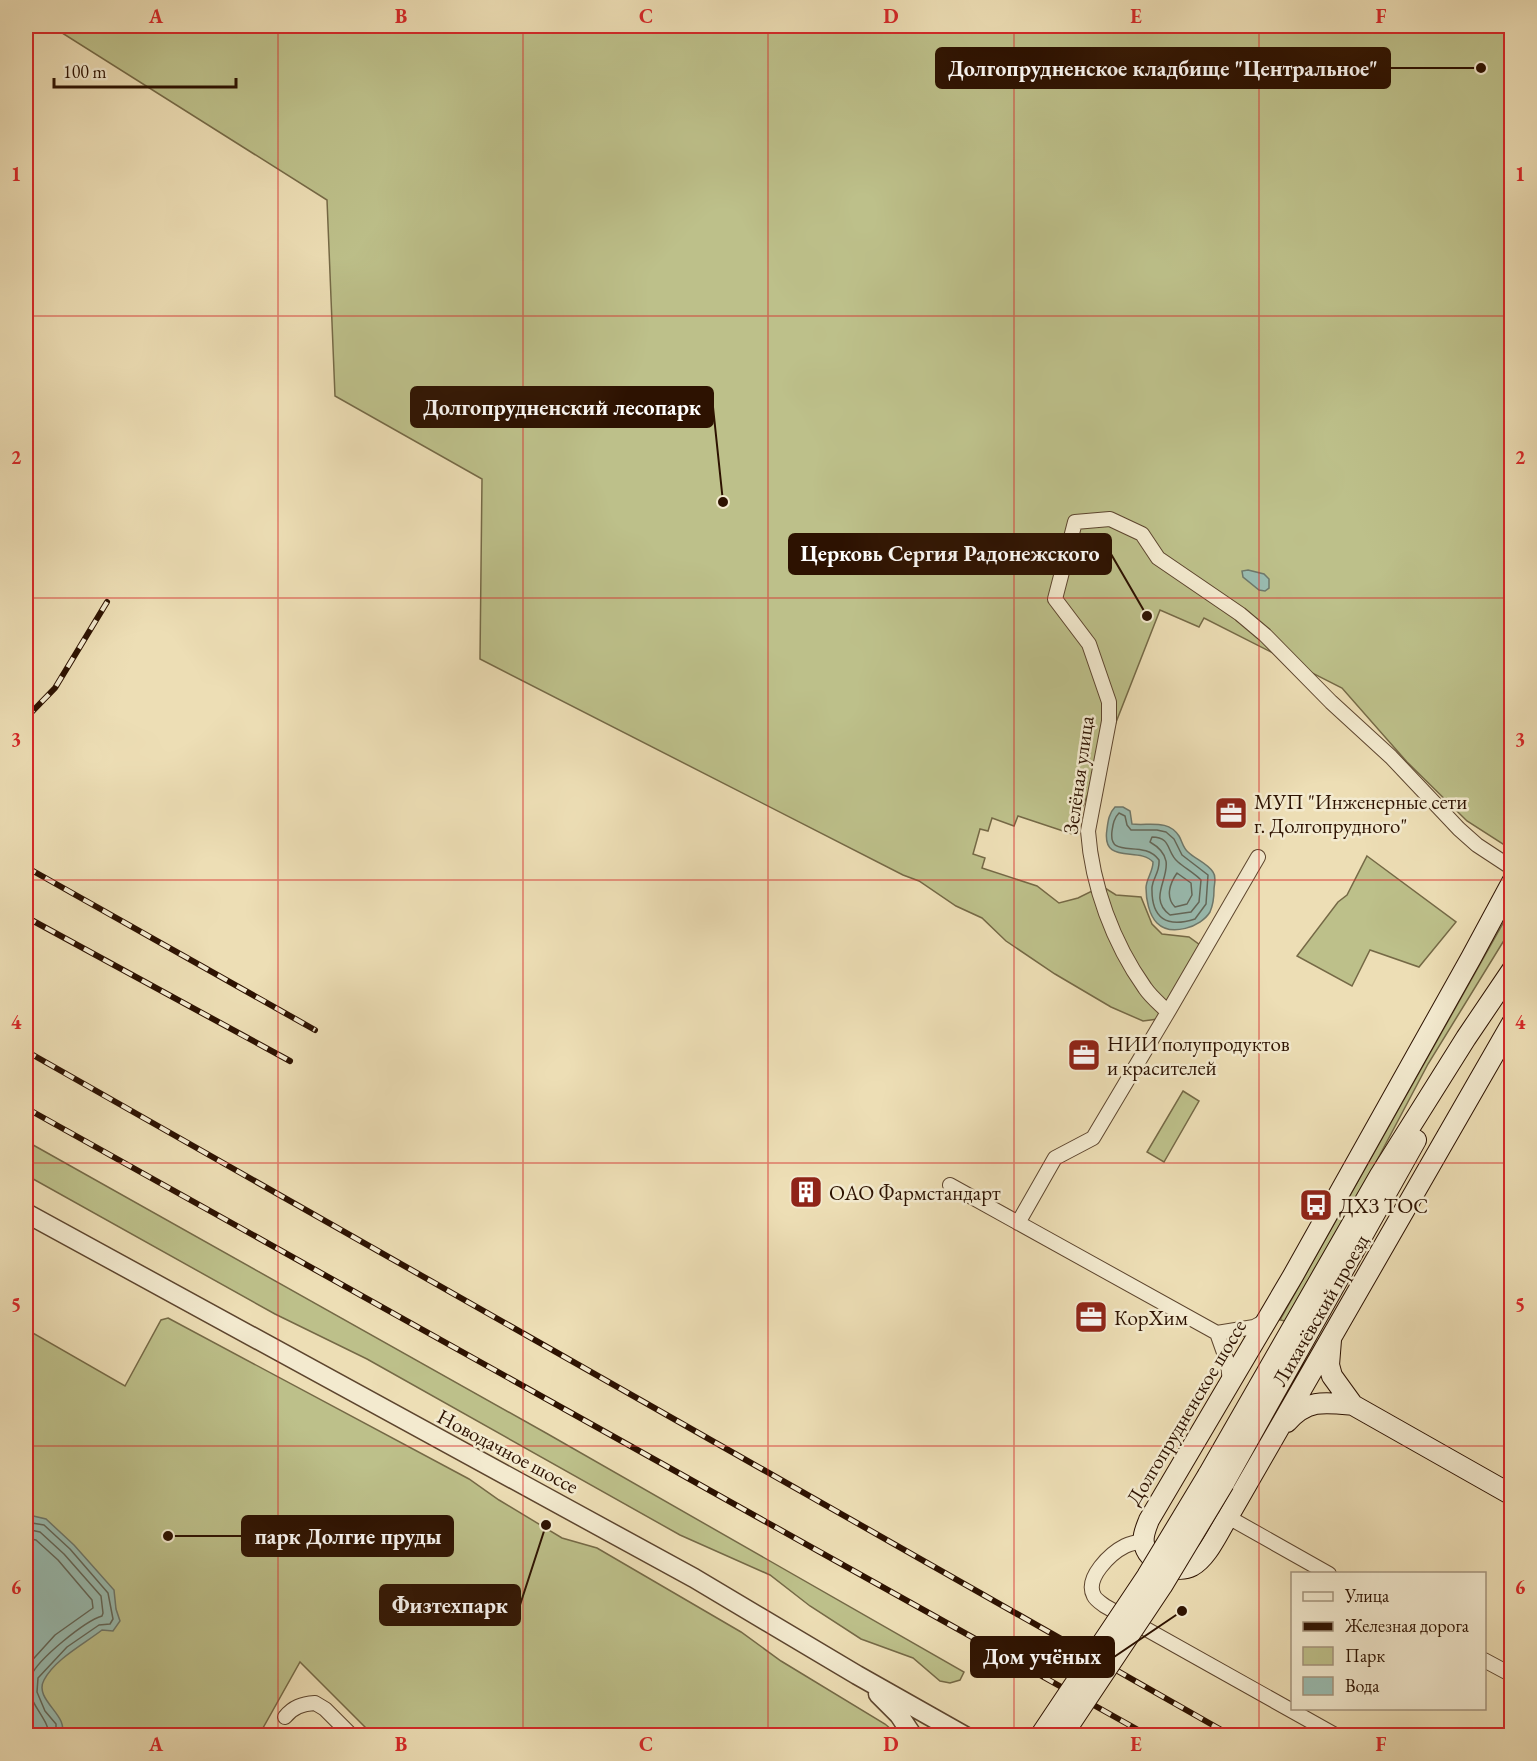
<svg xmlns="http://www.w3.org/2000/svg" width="1537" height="1761" viewBox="0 0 1537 1761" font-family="'EB Garamond',serif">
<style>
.green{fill:#bdc08a;stroke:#756946;stroke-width:1.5}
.water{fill:#99bcb1;stroke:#6e786b;stroke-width:1.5}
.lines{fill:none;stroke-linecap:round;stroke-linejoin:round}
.shore{stroke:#636759;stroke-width:1.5}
.minor-casing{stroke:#5d452e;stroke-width:16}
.tertiary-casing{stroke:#5d452e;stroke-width:21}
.secondary-casing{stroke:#2d1201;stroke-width:22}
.minor{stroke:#f3eacf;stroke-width:14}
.tertiary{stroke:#f3eacf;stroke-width:18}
.secondary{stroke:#f3eacf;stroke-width:20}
.rail-casing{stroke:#2d1201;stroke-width:6}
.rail{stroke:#f3eacf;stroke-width:4;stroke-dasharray:11;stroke-linecap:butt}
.secondary-bridge-casing{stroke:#2d1201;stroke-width:22;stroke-linecap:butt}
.secondary-bridge{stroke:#f3eacf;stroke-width:20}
.grid{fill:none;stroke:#d62828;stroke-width:1.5;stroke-opacity:0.55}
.labels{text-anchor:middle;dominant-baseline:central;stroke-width:5;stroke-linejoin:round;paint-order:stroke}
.street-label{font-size:21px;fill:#2d1201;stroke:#f3eacf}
.poi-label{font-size:21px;fill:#2d1201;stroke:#f3eacf;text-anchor:start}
.leader{fill:none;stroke:#2d1201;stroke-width:2}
.callout-dot{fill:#2d1201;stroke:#f3eacf;stroke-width:2}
.callout{fill:#2d1201;stroke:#2d1201;stroke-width:2}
.callout-label{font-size:22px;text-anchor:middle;font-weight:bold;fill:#fff}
.neatline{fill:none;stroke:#d62828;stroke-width:2}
.grid-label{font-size:20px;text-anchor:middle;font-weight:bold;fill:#d62828}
</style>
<rect width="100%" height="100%" fill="#eddeb5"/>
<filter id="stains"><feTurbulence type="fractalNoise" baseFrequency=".00333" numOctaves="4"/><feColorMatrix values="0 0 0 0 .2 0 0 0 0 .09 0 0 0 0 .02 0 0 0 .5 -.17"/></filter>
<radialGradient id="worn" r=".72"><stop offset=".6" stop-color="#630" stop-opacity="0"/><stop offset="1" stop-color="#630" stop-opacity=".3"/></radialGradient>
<path class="green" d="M 51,26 L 1511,26 L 1511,844 L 1509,848 L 1467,821 L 1407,762 L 1342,688 L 1204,618 L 1199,627 L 1160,610 L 1075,827 L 1075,835 L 1018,816 L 1014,826 L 992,818 L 988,831 L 980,829 L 973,854 L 985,858 L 982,868 L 1037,886 L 1059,903 L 1078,898 L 1102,886 L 1116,895 L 1141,897 L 1152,924 L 1162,934 L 1189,937 L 1200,945 L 1158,1019 L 1143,1021 L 1111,1007 L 1055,974 L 1006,941 L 982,918 L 956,906 L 919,881 L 903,875 L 480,659 L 482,479 L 335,396 L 327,200 Z
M 1367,856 L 1456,922 L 1419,967 L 1370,950 L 1352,986 L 1297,956 L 1338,902 L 1347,895 Z
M 1511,909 L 1511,929 L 1428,1064 L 1374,1166 L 1285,1321 L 1280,1320 Z
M 1183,1091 L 1199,1101 L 1164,1162 L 1147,1152 Z
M 26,1141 L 546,1433 L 964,1672 L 960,1680 L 950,1683 L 940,1681 L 913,1658 L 861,1639 L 810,1606 L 770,1575 L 680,1535 L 367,1359 L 275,1314 L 26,1175 Z
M 168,1318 L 469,1479 L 499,1500 L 562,1538 L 597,1548 L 741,1632 L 781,1661 L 885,1724 L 898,1735 L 482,1736 L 477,1731 L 473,1736 L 373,1735 L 300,1662 L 259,1735 L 26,1735 L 26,1329 L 125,1386 L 161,1320 Z"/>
<path class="water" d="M 1248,570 L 1264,574 L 1269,579 L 1269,588 L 1265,591 L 1259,590 L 1243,577 L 1242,571 Z
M 1115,807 L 1123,807 L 1130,811 L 1132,824 C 1149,826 1168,819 1179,836 C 1182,841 1183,848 1188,852 C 1195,859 1207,863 1213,872 C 1217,877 1214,884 1214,890 C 1214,897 1213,905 1210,912 C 1201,927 1171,937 1157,923 C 1149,915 1146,899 1146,888 C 1146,879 1153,872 1153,862 C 1139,846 1101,866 1107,829 C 1108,821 1109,813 1115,807 Z
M 29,1515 L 46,1519 L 74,1545 L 114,1590 L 116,1609 L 120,1621 L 113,1631 L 102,1630 C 84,1644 55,1659 44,1680 C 33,1700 71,1716 61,1735 L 26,1735 L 26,1517 Z"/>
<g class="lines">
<path class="shore" d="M 1119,813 L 1125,816 L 1127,825 L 1131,830 L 1157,830 L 1166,832 L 1174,839 L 1182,855 L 1208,875 L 1206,904 L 1195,919 C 1167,928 1151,919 1152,887 C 1153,877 1160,873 1159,860 C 1143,838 1108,861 1112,831 C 1113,824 1114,818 1119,813 Z
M 1152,837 C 1172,837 1166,852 1178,862 C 1185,868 1194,873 1201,880 L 1199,902 L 1191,912 L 1170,915 C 1140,893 1190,865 1150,842 Z
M 1177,873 L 1191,883 L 1192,895 L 1187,904 L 1175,907 C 1165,897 1170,883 1177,873 Z
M 26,1522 L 44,1525 L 70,1549 L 108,1593 L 113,1619 L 110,1624 L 99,1625 L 67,1647 L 38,1678 L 37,1692 L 45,1711 L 56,1724 L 56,1736
M 26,1529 L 40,1532 L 64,1554 L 101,1596 L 103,1613 L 102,1616 C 85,1621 38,1659 31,1676 C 29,1681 28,1689 30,1694 C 34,1708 50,1723 49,1736
M 26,1538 L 36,1540 L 58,1560 L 92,1600 L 93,1608 L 55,1635 L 26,1667"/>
<defs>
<path id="minor" d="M 1168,1012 L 1258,857
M 950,1185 L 1217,1333 L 1254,1327 L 1267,1320
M 1018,1223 L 1055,1158 L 1093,1138 L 1168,1012 C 1160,1004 1151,997 1145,988 C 1113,943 1092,886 1088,831 L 1109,721 L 1109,702 L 1089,644 L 1055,599 L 1075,522 L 1110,519 L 1142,534 L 1158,558 L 1240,614 L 1265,635 L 1331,702 L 1391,757 L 1459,829 L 1477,845 L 1512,868
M 1217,1333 L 1228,1364 L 1230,1382
M 1228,1517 L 1329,1574
M 1144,1541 C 1137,1542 1131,1543 1125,1546 C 1111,1553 1084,1578 1094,1596 C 1096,1600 1101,1603 1105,1606 L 1337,1736
M 1484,1660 L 1512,1675
M 285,1717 C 293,1707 302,1704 315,1703 L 325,1709 L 352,1736"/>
<path id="tertiary" d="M 26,1213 L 694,1578 L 857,1675 L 965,1736
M 878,1694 L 899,1715 L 913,1736"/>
<path id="secondary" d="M 1512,882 L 1471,958 L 1294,1274 L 1149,1520 C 1146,1528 1141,1538 1145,1547 C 1150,1563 1177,1574 1192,1566 C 1208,1557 1218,1532 1228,1517 L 1512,1023
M 1331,1340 L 1329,1365 L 1332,1376 L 1353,1405 L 1512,1495
M 1287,1422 C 1307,1399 1325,1402 1353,1405
M 1208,1475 L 1380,1175 L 1466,1038 L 1512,970
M 1224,1483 L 1416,1140"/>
</defs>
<use href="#minor" class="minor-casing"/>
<use href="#tertiary" class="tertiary-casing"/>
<use href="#secondary" class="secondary-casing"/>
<use href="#minor" class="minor"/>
<use href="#tertiary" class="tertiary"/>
<use href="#secondary" class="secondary"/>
<defs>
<path id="rail" d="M 26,718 L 55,688 L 107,602
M 26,867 L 315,1030
M 26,917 L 290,1061
M 26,1051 L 1232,1736
M 26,1108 L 1149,1736"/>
</defs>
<use href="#rail" class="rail-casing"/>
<use href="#rail" class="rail"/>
<defs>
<path id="secondary-bridge" d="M 1040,1736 L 1147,1576 L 1208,1475
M 1062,1736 L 1162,1586 L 1224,1483"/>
</defs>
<use href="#secondary-bridge" class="secondary-bridge-casing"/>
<use href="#secondary-bridge" class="secondary-bridge"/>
</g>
<path class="grid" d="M 278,26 L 278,1736M 523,26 L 523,1736M 768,26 L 768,1736M 1014,26 L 1014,1736M 1259,26 L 1259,1736M 26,316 L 1512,316M 26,598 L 1512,598M 26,880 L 1512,880M 26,1163 L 1512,1163M 26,1446 L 1512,1446"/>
<defs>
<symbol id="office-square" viewBox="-11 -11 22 22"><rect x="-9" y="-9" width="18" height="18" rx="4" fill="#8f2418" stroke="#f3eacf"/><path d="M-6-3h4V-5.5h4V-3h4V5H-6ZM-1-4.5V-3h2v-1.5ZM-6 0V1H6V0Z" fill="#fff"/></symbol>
<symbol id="building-square" viewBox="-11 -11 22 22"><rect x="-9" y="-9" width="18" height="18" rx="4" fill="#8f2418" stroke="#f3eacf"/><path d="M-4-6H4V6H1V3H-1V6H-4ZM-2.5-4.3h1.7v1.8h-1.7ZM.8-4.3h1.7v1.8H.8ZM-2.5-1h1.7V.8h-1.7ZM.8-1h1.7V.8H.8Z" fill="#fff"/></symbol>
<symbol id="bus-square" viewBox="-11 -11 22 22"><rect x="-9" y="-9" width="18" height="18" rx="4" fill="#8f2418" stroke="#f3eacf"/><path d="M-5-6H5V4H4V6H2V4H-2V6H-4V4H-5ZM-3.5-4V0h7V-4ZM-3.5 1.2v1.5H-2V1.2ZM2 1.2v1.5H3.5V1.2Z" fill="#fff"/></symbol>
</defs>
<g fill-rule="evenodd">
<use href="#office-square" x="1212" y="794" width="38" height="38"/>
<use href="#office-square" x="1065" y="1036" width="38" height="38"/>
<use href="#building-square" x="787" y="1173" width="38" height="38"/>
<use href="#bus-square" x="1297" y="1186" width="38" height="38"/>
<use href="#office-square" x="1072" y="1298" width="38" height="38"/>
</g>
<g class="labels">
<g class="street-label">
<text transform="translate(1078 775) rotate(-82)">Зелёная улица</text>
<text transform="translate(1320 1310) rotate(-60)">Лихачёвский проезд</text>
<text transform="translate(1186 1412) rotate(-59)">Долгопрудненское шоссе</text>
<text transform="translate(508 1451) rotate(28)">Новодачное шоссе</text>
</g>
<g class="poi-label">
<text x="1254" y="801">МУП "Инженерные сети<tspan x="1254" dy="24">г. Долгопрудного"</tspan></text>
<text x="1107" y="1043">НИИ полупродуктов<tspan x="1107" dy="24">и красителей</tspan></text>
<text x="829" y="1192">ОАО Фармстандарт</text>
<text x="1339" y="1205">ДХЗ ТОС</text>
<text x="1114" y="1317">КорХим</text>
</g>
</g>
<path class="leader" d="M1481 68L1390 68M723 502L713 407M1147 616L1111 554M168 1536L242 1536M546 1525L520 1605M1182 1611L1114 1657"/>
<g class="callout-dot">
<circle cx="1481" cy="68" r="6"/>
<circle cx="723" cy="502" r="6"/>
<circle cx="1147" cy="616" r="6"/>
<circle cx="168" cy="1536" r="6"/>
<circle cx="546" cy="1525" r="6"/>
<circle cx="1182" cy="1611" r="6"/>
</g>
<g class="callout">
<rect x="936" y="48" width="454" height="40" rx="6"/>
<rect x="411" y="387" width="302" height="40" rx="6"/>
<rect x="789" y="534" width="322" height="40" rx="6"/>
<rect x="242" y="1516" width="211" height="40" rx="6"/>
<rect x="380" y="1585" width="140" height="40" rx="6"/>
<rect x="971" y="1637" width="143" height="40" rx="6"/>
</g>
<g class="callout-label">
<text x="1163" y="76">Долгопрудненское кладбище "Центральное"</text>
<text x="562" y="415">Долгопрудненский лесопарк</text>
<text x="950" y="561">Церковь Сергия Радонежского</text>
<text x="348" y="1544">парк Долгие пруды</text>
<text x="450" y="1613">Физтехпарк</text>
<text x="1042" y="1664">Дом учёных</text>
</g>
<rect width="1537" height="1761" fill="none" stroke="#eddeb5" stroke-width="66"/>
<rect x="1291" y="1572" width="195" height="138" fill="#f3eacf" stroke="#a4947d" stroke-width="1.5"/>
<rect x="1303" y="1592" width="30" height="9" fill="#f3eacf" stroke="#a4947d" stroke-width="1.5"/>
<text x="1345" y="1602" font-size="18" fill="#2d1201">Улица</text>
<rect x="1303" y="1622" width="30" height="9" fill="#2d1201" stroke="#a4947d" stroke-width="1.5"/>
<text x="1345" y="1632" font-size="18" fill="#2d1201">Железная дорога</text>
<rect x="1303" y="1647" width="30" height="18" fill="#bdc08a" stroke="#a4947d" stroke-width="1.5"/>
<text x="1345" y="1662" font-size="18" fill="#2d1201">Парк</text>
<rect x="1303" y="1677" width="30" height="18" fill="#99bcb1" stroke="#a4947d" stroke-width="1.5"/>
<text x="1345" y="1692" font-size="18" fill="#2d1201">Вода</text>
<path d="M54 78v9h182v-9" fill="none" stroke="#2d1201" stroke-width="3"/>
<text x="63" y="78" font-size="18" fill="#2d1201" stroke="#f3eacf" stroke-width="4.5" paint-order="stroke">100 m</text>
<rect x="33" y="33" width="1471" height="1695" class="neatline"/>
<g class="grid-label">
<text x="156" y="23">A</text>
<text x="401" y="23">B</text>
<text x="646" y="23">C</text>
<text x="891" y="23">D</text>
<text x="1136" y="23">E</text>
<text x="1381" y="23">F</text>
<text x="16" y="181">1</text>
<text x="1520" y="181">1</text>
<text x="16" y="464">2</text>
<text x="1520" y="464">2</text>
<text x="16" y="746">3</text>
<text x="1520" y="746">3</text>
<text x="16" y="1029">4</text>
<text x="1520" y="1029">4</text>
<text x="16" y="1311">5</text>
<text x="1520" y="1311">5</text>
<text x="16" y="1594">6</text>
<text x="1520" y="1594">6</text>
<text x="156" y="1751">A</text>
<text x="401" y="1751">B</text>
<text x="646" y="1751">C</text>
<text x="891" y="1751">D</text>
<text x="1136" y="1751">E</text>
<text x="1381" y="1751">F</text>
</g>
<rect width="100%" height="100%" filter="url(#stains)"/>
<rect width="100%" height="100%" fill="url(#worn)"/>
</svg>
